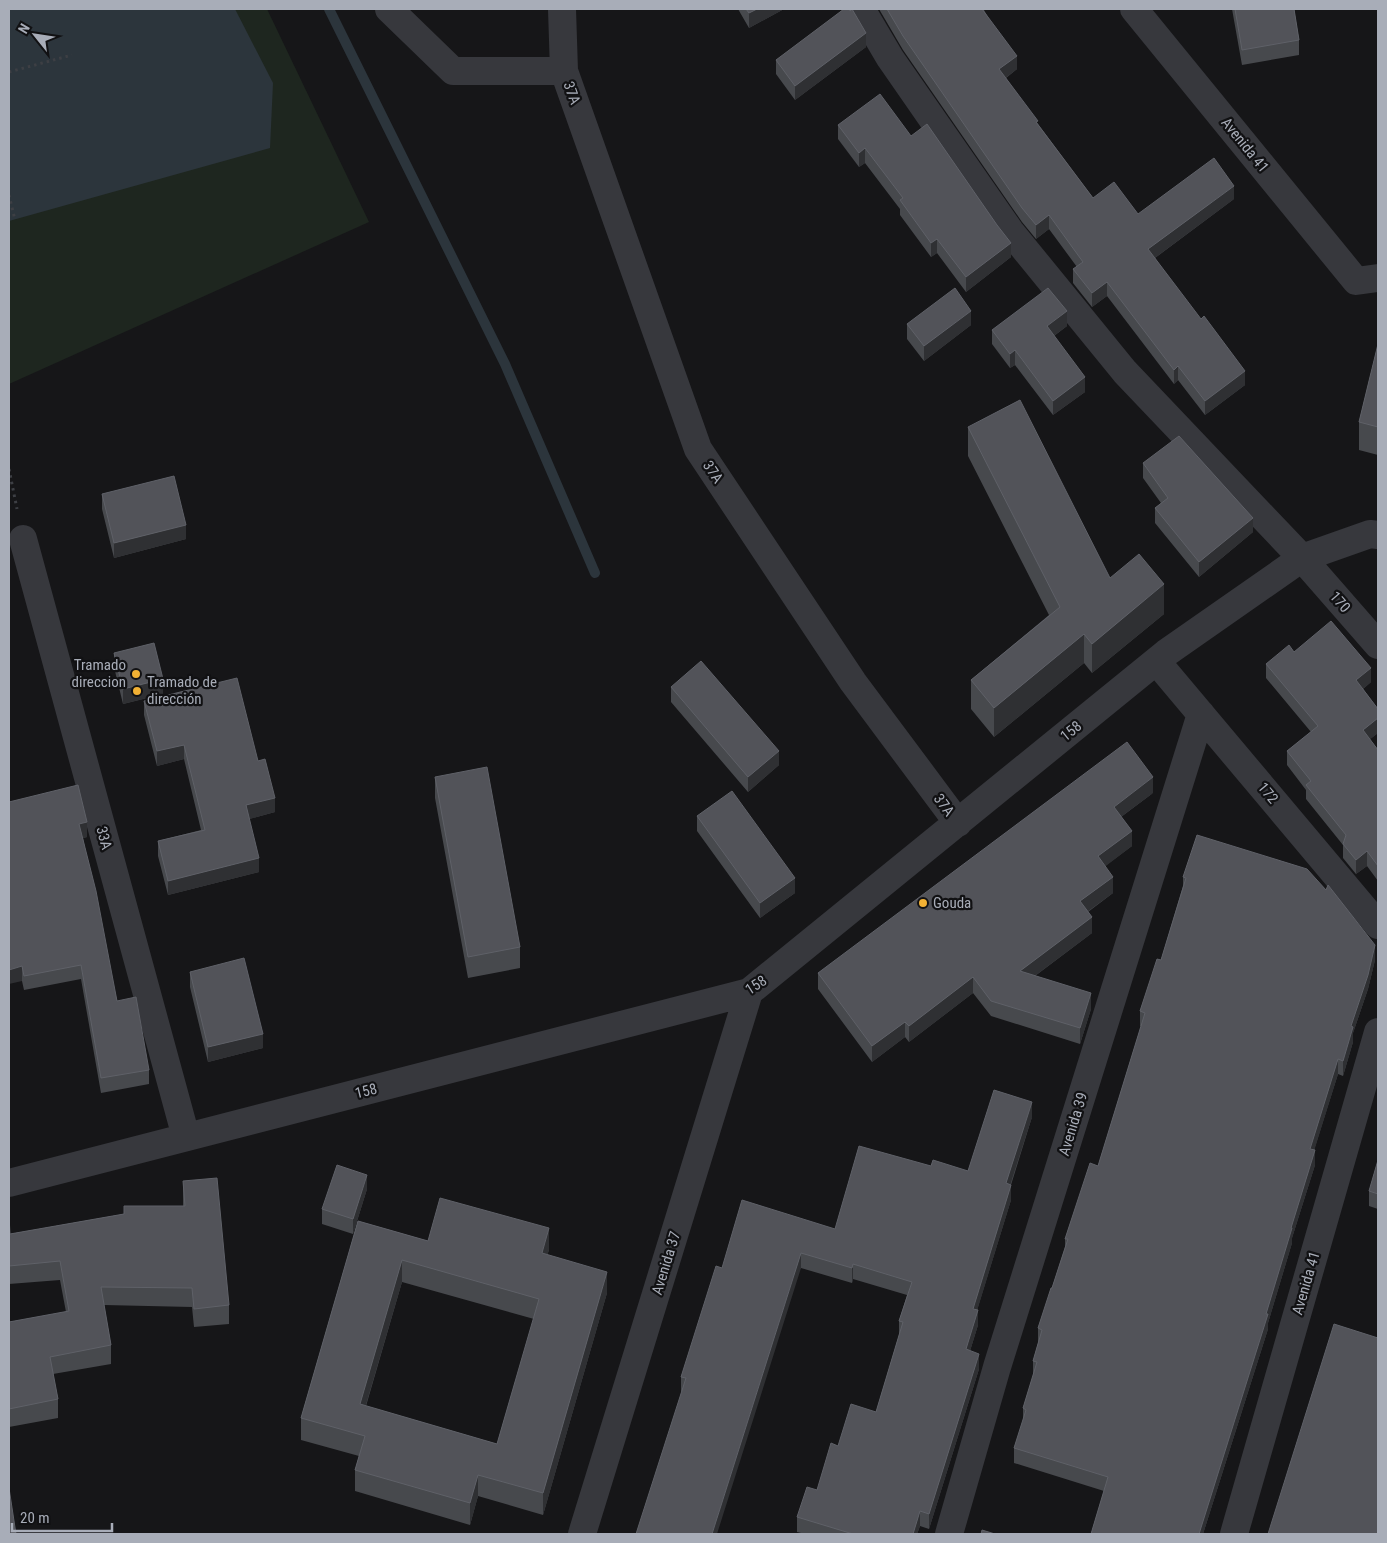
<svg xmlns="http://www.w3.org/2000/svg" width="1387" height="1543" viewBox="0 0 1387 1543" font-family="'Roboto Condensed',sans-serif">
<style>
.green{fill:#1e261f}
.water{fill:#2c353c}
.lines{fill:none;stroke-linecap:round;stroke-linejoin:round}
.stream{stroke:#2c353c;stroke-width:10}
.path{stroke:#3d3f44;stroke-width:3;stroke-dasharray:2.5 4;stroke-linecap:butt}
.minor{stroke:#37383d;stroke-width:28}
.wall{fill:#47494d;fill-rule:evenodd}
.shaded-wall{fill:#2f3033}
.building{fill:#525359;stroke:#5f6168;fill-rule:evenodd}
.poi-dot{fill:#f2b134;stroke:#111113;stroke-width:2}
.labels{text-anchor:middle;dominant-baseline:central;stroke-width:4.5;stroke-linejoin:round;paint-order:stroke}
.street-label{font-size:15px;fill:#a8adb8;stroke:#111113}
.poi-label{font-size:15px;fill:#a8adb8;stroke:#111113;text-anchor:start}
</style>
<rect width="100%" height="100%" fill="#161618"/>
<path class="green" d="M 9,9 L 267,9 L 369,222 L 9,384 Z"/>
<path class="water" d="M 9,9 L 235,9 L 273,83 L 270,148 L 9,221 Z"/>
<g class="lines">
<path class="stream" d="M 329,9 L 505,364 L 595,573"/>
<path class="path" d="M 9,72 L 72,55
M 9,195 L 15,220
M 9,469 L 17,509"/>
<path class="minor" d="M 389,9 L 453,71 L 564,71
M 562,9 L 564,71 L 698,449 L 853,682 L 958,823
M 861,9 L 890,58 L 1010,231 L 1125,372 L 1302,558 L 1378,645
M 1134,9 L 1356,281 L 1378,278
M 23,539 L 186,1137
M 1157,662 L 1378,925
M 9,1183 L 749,992 L 1166,653 L 1302,558 L 1370,534 L 1378,535
M 582,1534 L 749,992
M 949,1534 L 997,1367 L 1201,714
M 1234,1534 L 1378,1032"/>
</g>
<path class="wall" d="M 738,9 L 784,9 L 749,28 Z
M 879,9 L 986,9 L 984,10 L 1017,69 L 1006,78 L 1038,124 L 1093,198 L 1138,214 L 1234,199 L 1155,258 L 1245,385 L 1205,415 L 1178,380 L 1174,384 L 1107,296 L 1092,307 L 1073,283 L 1073,269 L 1077,267 L 1049,229 L 1036,239 L 1022,222 L 903,50 Z
M 1232,9 L 1294,9 L 1299,40 L 1299,55 L 1242,65 Z
M 850,11 L 866,47 L 795,100 L 776,74 L 776,60 Z
M 838,125 L 911,136 L 1011,257 L 966,292 L 937,253 L 931,257 L 900,215 L 900,209 L 865,163 L 859,167 L 838,139 Z
M 907,324 L 971,325 L 924,361 L 907,339 Z
M 1067,326 L 1054,336 L 1085,392 L 1053,415 L 1015,365 L 1010,368 L 992,344 L 992,330 Z
M 1378,344 L 1378,455 L 1359,450 L 1359,422 Z
M 968,427 L 1110,578 L 1164,614 L 1092,673 L 1084,663 L 994,737 L 971,709 L 971,680 L 1049,615 L 968,456 Z
M 1143,463 L 1253,532 L 1199,577 L 1155,523 L 1155,508 L 1161,503 L 1143,478 Z
M 102,494 L 186,539 L 114,558 L 102,509 Z
M 1294,652 L 1371,682 L 1363,689 L 1378,709 L 1378,733 L 1370,739 L 1378,750 L 1378,881 L 1367,866 L 1356,874 L 1343,858 L 1343,845 L 1306,799 L 1306,790 L 1287,765 L 1287,751 L 1311,732 L 1266,678 L 1266,664 Z
M 114,653 L 163,694 L 123,704 L 114,667 Z
M 671,687 L 779,765 L 748,792 L 671,702 Z
M 144,701 L 258,761 L 275,812 L 249,819 L 259,872 L 168,895 L 158,856 L 158,841 L 201,830 L 184,759 L 157,766 L 144,715 Z
M 435,777 L 520,947 L 520,968 L 468,978 L 435,798 Z
M 1153,793 L 1121,817 L 1132,846 L 1105,866 L 1113,893 L 1088,912 L 1092,933 L 1035,976 L 1091,1009 L 1080,1044 L 991,1016 L 973,993 L 909,1042 L 905,1037 L 872,1062 L 818,989 L 818,973 Z
M 9,802 L 87,837 L 83,838 L 117,1001 L 149,1070 L 149,1084 L 101,1093 L 81,979 L 24,990 L 22,981 Z
M 697,816 L 795,893 L 760,918 L 697,831 Z
M 1183,877 L 1375,960 L 1368,989 L 1353,1033 L 1353,1042 L 1343,1076 L 1338,1074 L 1314,1150 L 1315,1165 L 1292,1238 L 1292,1243 L 1268,1323 L 1268,1329 L 1203,1534 L 1091,1534 L 1104,1491 L 1014,1463 L 1014,1448 L 1023,1422 L 1023,1408 L 1033,1376 L 1033,1361 L 1038,1343 L 1038,1328 L 1052,1288 L 1065,1247 L 1065,1239 L 1098,1166 L 1141,1026 L 1140,1026 L 1140,1011 L 1161,960 L 1183,886 Z
M 190,972 L 263,1048 L 208,1062 L 190,987 Z
M 1032,1117 L 1011,1185 L 1011,1200 L 977,1310 L 978,1325 L 970,1351 L 979,1369 L 929,1529 L 920,1526 L 917,1534 L 805,1534 L 797,1532 L 797,1517 L 817,1490 L 838,1446 L 876,1412 L 899,1335 L 899,1321 L 907,1295 L 853,1279 L 852,1283 L 801,1268 L 681,1392 L 681,1377 L 722,1268 L 835,1229 L 931,1166 L 968,1171 Z
M 1378,1160 L 1378,1209 L 1369,1206 L 1369,1191 Z
M 183,1181 L 229,1305 L 229,1324 L 194,1327 L 192,1307 L 104,1305 L 111,1345 L 111,1364 L 53,1374 L 58,1399 L 58,1418 L 9,1427 L 9,1322 L 66,1312 L 60,1280 L 9,1284 L 9,1216 L 10,1234 L 124,1214 L 183,1206 Z
M 367,1189 L 353,1234 L 322,1224 L 322,1209 Z
M 358,1221 L 428,1241 L 549,1250 L 547,1255 L 607,1293 L 543,1515 L 478,1496 L 470,1525 L 355,1491 L 355,1470 L 359,1456 L 301,1440 L 301,1418 ZM 402,1282 L 534,1319 L 497,1444 L 366,1406 Z"/>
<path class="shaded-wall" d="M 757,9 L 784,9 L 749,28 L 749,13 Z
M 866,33 L 866,47 L 795,100 L 795,86 Z
M 1017,56 L 1017,69 L 999,83 L 999,69 Z
M 865,148 L 865,163 L 859,167 L 859,153 Z
M 1234,186 L 1234,199 L 1148,263 L 1148,249 Z
M 1049,215 L 1049,229 L 1036,239 L 1036,225 Z
M 937,239 L 937,253 L 931,257 L 931,243 Z
M 1011,243 L 1011,257 L 966,292 L 966,277 Z
M 1107,282 L 1107,296 L 1092,307 L 1092,293 Z
M 971,311 L 971,325 L 924,361 L 924,346 Z
M 1067,311 L 1067,326 L 1047,341 L 1047,326 Z
M 1015,350 L 1015,365 L 1010,368 L 1010,354 Z
M 1178,366 L 1178,380 L 1174,384 L 1174,370 Z
M 1245,371 L 1245,385 L 1205,415 L 1205,401 Z
M 1085,377 L 1085,392 L 1053,415 L 1053,401 Z
M 1253,518 L 1253,532 L 1199,577 L 1199,562 Z
M 186,525 L 186,539 L 114,558 L 114,543 Z
M 1164,584 L 1164,614 L 1092,673 L 1092,644 Z
M 1084,634 L 1084,663 L 994,737 L 994,708 Z
M 1371,668 L 1371,682 L 1356,695 L 1356,680 Z
M 163,679 L 163,694 L 123,704 L 123,689 Z
M 1378,718 L 1378,733 L 1363,745 L 1363,730 Z
M 184,745 L 184,759 L 157,766 L 157,751 Z
M 779,751 L 779,765 L 748,792 L 748,777 Z
M 1153,777 L 1153,793 L 1114,822 L 1114,807 Z
M 275,798 L 275,812 L 246,820 L 246,805 Z
M 87,822 L 87,837 L 79,839 L 79,824 Z
M 1132,831 L 1132,846 L 1098,872 L 1098,856 Z
M 1367,851 L 1367,866 L 1356,874 L 1356,860 Z
M 259,858 L 259,872 L 168,895 L 168,881 Z
M 1113,877 L 1113,893 L 1080,917 L 1080,901 Z
M 795,878 L 795,893 L 760,918 L 760,903 Z
M 1092,917 L 1092,933 L 1020,987 L 1020,971 Z
M 1375,945 L 1375,960 L 1368,989 L 1353,1033 L 1353,1042 L 1343,1076 L 1343,1061 L 1351,1026 Z
M 22,966 L 22,981 L 9,984 L 9,970 Z
M 973,977 L 973,993 L 909,1042 L 909,1026 Z
M 1091,993 L 1091,1009 L 1080,1044 L 1080,1028 Z
M 905,1022 L 905,1037 L 872,1062 L 872,1046 Z
M 263,1034 L 263,1048 L 208,1062 L 208,1047 Z
M 1338,1059 L 1338,1074 L 1310,1164 L 1310,1149 Z
M 1032,1102 L 1032,1117 L 1006,1198 L 1006,1183 Z
M 1315,1150 L 1315,1165 L 1292,1238 L 1292,1243 L 1268,1323 L 1268,1329 L 1203,1534 L 1199,1534 L 1266,1314 L 1291,1228 Z
M 367,1175 L 367,1189 L 353,1234 L 353,1219 Z
M 1011,1185 L 1011,1200 L 973,1324 L 973,1309 Z
M 549,1228 L 549,1250 L 542,1274 L 542,1253 Z
M 801,1253 L 801,1268 L 717,1534 L 712,1534 Z
M 402,1260 L 402,1282 L 360,1425 L 360,1404 Z
M 853,1264 L 853,1279 L 852,1283 L 852,1268 Z
M 607,1272 L 607,1293 L 543,1515 L 543,1493 Z
M 978,1310 L 978,1325 L 966,1364 L 966,1349 Z
M 979,1354 L 979,1369 L 929,1529 L 929,1514 Z
M 478,1475 L 478,1496 L 470,1525 L 470,1503 Z
M 920,1511 L 920,1526 L 917,1534 L 913,1534 Z"/>
<path class="building" d="M 746,9 L 757,9 L 749,13 Z
M 844,9 L 849,9 L 850,11 L 852,9 L 866,33 L 795,86 L 776,60 Z
M 887,9 L 982,9 L 1017,56 L 999,69 L 1038,121 L 1036,122 L 1093,198 L 1114,182 L 1138,214 L 1214,158 L 1234,186 L 1148,249 L 1201,319 L 1204,316 L 1245,371 L 1205,401 L 1178,366 L 1174,370 L 1107,282 L 1092,293 L 1073,269 L 1083,262 L 1049,215 L 1036,225 L 1022,208 L 903,36 Z
M 1235,9 L 1294,9 L 1299,40 L 1242,50 Z
M 880,94 L 911,136 L 927,124 L 997,225 L 1011,243 L 966,277 L 937,239 L 931,243 L 900,200 L 903,198 L 865,148 L 859,153 L 838,125 Z
M 955,288 L 971,311 L 924,346 L 907,324 Z
M 1048,288 L 1067,311 L 1047,326 L 1085,377 L 1053,401 L 1015,350 L 1010,354 L 992,330 Z
M 1378,344 L 1378,427 L 1359,422 Z
M 1020,400 L 1110,578 L 1139,554 L 1164,584 L 1092,644 L 1084,634 L 994,708 L 971,680 L 1060,607 L 968,427 Z
M 1179,436 L 1253,518 L 1199,562 L 1155,508 L 1168,498 L 1143,463 Z
M 174,476 L 186,525 L 114,543 L 102,494 Z
M 1331,621 L 1371,668 L 1356,680 L 1378,709 L 1378,718 L 1363,730 L 1378,750 L 1378,866 L 1367,851 L 1356,860 L 1343,844 L 1346,835 L 1306,785 L 1311,781 L 1287,751 L 1318,726 L 1266,664 L 1289,645 L 1294,652 Z
M 154,643 L 163,679 L 123,689 L 114,653 Z
M 701,661 L 779,751 L 748,777 L 671,687 Z
M 237,678 L 258,761 L 265,759 L 275,798 L 246,805 L 259,858 L 168,881 L 158,841 L 205,830 L 184,745 L 157,751 L 144,701 Z
M 1127,742 L 1153,777 L 1114,807 L 1132,831 L 1098,856 L 1113,877 L 1080,901 L 1092,917 L 1020,971 L 1091,993 L 1080,1028 L 991,1001 L 973,977 L 909,1026 L 905,1022 L 872,1046 L 818,973 Z
M 487,767 L 520,947 L 468,957 L 435,777 Z
M 78,785 L 87,822 L 79,824 L 96,891 L 117,1001 L 136,997 L 149,1070 L 101,1078 L 81,965 L 24,976 L 22,966 L 9,970 L 9,802 Z
M 732,791 L 795,878 L 760,903 L 697,816 Z
M 1197,835 L 1307,869 L 1326,890 L 1328,885 L 1375,945 L 1368,975 L 1351,1026 L 1353,1027 L 1343,1061 L 1338,1059 L 1310,1149 L 1315,1150 L 1291,1228 L 1292,1228 L 1266,1314 L 1268,1314 L 1199,1534 L 1091,1534 L 1108,1477 L 1014,1448 L 1026,1410 L 1023,1408 L 1037,1362 L 1033,1361 L 1042,1330 L 1038,1328 L 1051,1288 L 1052,1288 L 1068,1239 L 1065,1239 L 1090,1163 L 1098,1166 L 1145,1013 L 1140,1011 L 1157,959 L 1161,960 L 1186,878 L 1183,877 Z
M 244,958 L 263,1034 L 208,1047 L 190,972 Z
M 994,1090 L 1032,1102 L 1006,1183 L 1011,1185 L 973,1309 L 978,1310 L 966,1349 L 979,1354 L 929,1514 L 920,1511 L 913,1534 L 853,1534 L 797,1517 L 807,1487 L 817,1490 L 831,1443 L 838,1446 L 851,1404 L 876,1412 L 903,1322 L 899,1321 L 912,1282 L 853,1264 L 852,1268 L 801,1253 L 712,1534 L 636,1534 L 686,1378 L 681,1377 L 716,1266 L 722,1268 L 742,1200 L 835,1229 L 859,1146 L 931,1166 L 933,1160 L 968,1171 Z
M 1378,1160 L 1378,1194 L 1369,1191 Z
M 337,1165 L 367,1175 L 353,1219 L 322,1209 Z
M 217,1178 L 229,1305 L 194,1309 L 192,1288 L 101,1287 L 111,1345 L 50,1357 L 58,1399 L 9,1409 L 9,1322 L 69,1311 L 60,1261 L 9,1266 L 9,1216 L 10,1234 L 124,1214 L 124,1206 L 185,1206 L 183,1181 Z
M 440,1198 L 549,1228 L 542,1253 L 607,1272 L 543,1493 L 478,1475 L 470,1503 L 355,1470 L 365,1436 L 301,1418 L 358,1221 L 428,1241 ZM 402,1260 L 539,1299 L 497,1444 L 360,1404 Z
M 1334,1324 L 1378,1338 L 1378,1534 L 1268,1534 Z
M 9,1488 L 16,1534 L 9,1534 Z
M 982,1530 L 995,1534 L 981,1534 Z"/>
<g class="poi-dot">
<circle cx="136" cy="674" r="5"/>
<circle cx="137" cy="691" r="5"/>
<circle cx="923" cy="903" r="5"/>
</g>
<g class="labels">
<g class="street-label">
<text transform="translate(572 93) rotate(70)">37A</text>
<text transform="translate(1245 145) rotate(51)">Avenida 41</text>
<text transform="translate(713 472) rotate(56)">37A</text>
<text transform="translate(1340 602) rotate(49)">170</text>
<text transform="translate(1071 731) rotate(-39)">158</text>
<text transform="translate(1268 793) rotate(50)">172</text>
<text transform="translate(944 805) rotate(54)">37A</text>
<text transform="translate(104 838) rotate(75)">33A</text>
<text transform="translate(756 985) rotate(-33)">158</text>
<text transform="translate(366 1091) rotate(-14)">158</text>
<text transform="translate(1073 1124) rotate(-73)">Avenida 39</text>
<text transform="translate(666 1263) rotate(-73)">Avenida 37</text>
<text transform="translate(1306 1283) rotate(-74)">Avenida 41</text>
</g>
<g class="poi-label">
<text x="126" y="665" text-anchor="end">Tramado<tspan x="126" dy="17">direccion</tspan></text>
<text x="147" y="682">Tramado de<tspan x="147" dy="17">dirección</tspan></text>
<text x="933" y="903">Gouda</text>
</g>
</g>
<rect width="1387" height="1543" fill="none" stroke="#a8adb8" stroke-width="20"/>
<g transform="translate(35 35) rotate(300)" stroke="#111113" stroke-width="4" paint-order="stroke">
<path d="M0-4L9 19L0 12L-9 19Z" fill="#a8adb8"/>
<text y="-8" font-size="14" font-weight="bold" text-anchor="middle" fill="#a8adb8">N</text>
</g>
<path d="M12 1523v8h100v-8" fill="none" stroke="#a8adb8" stroke-width="2.5"/>
<text x="20" y="1523" font-size="15" fill="#a8adb8" stroke="#111113" stroke-width="4" paint-order="stroke">20 m</text>
</svg>
